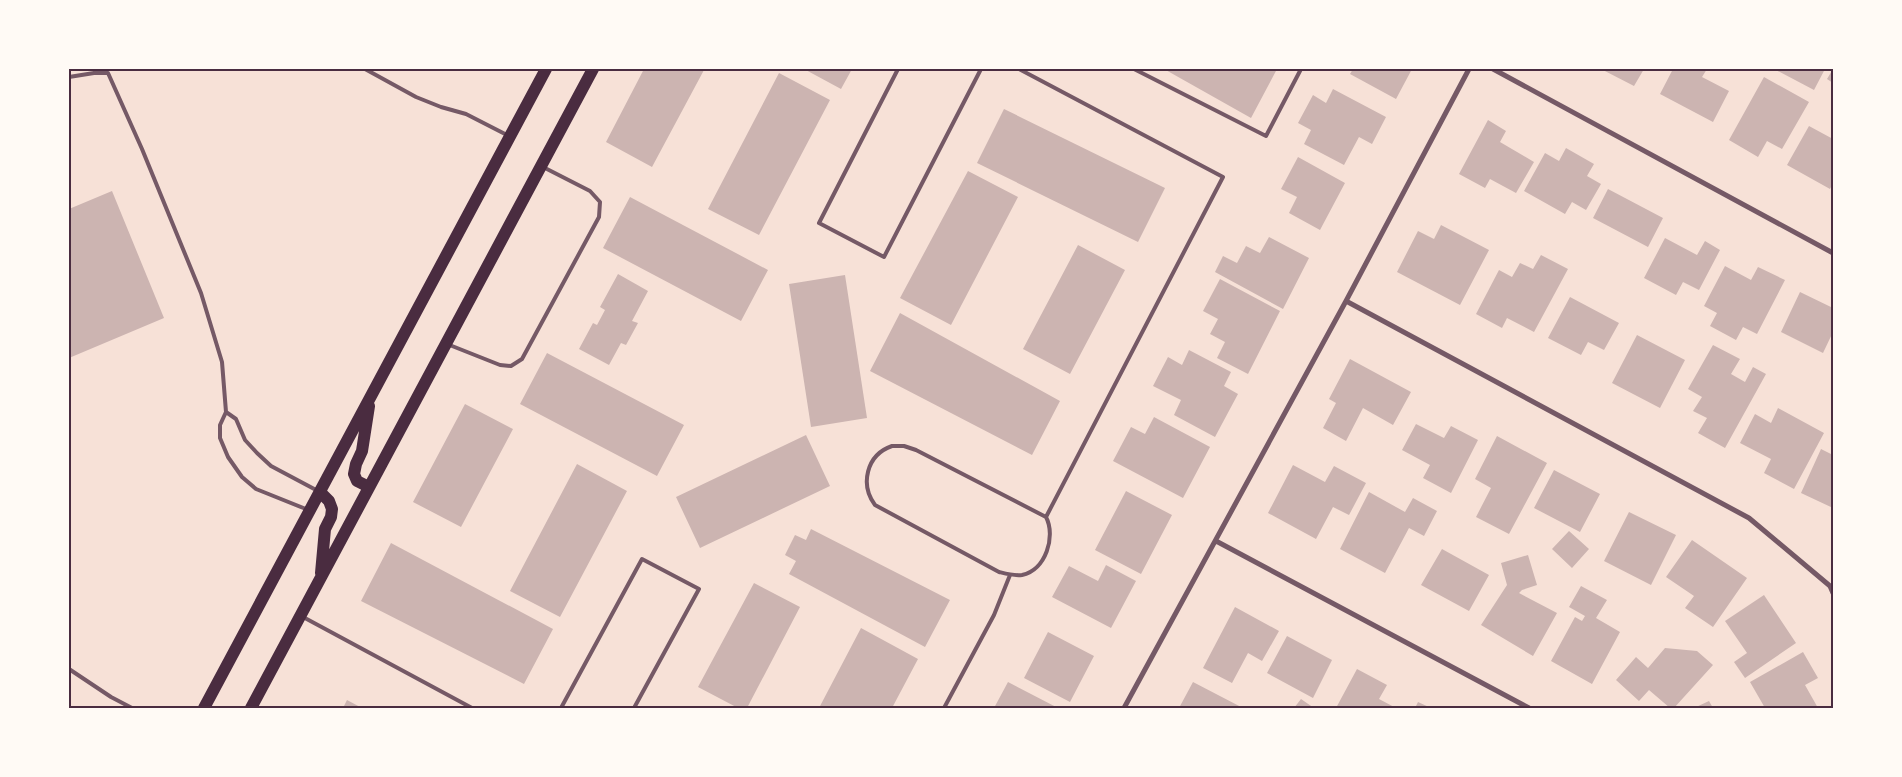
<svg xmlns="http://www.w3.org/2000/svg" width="1902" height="777" viewBox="0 0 1902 777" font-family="'IBM Plex Serif',serif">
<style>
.building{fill:#ccb4b1}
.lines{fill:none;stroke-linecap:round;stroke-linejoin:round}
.service{stroke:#755966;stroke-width:4}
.minor{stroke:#755966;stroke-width:5}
.primary{stroke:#4a2c40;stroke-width:12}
.neatline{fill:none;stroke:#4a2c40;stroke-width:2}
</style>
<rect width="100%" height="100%" fill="#f7e1d7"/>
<path class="building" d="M 644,69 L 704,70 L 652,167 L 606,142 Z
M 804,69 L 852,69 L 841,89 Z
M 1164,69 L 1277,69 L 1251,118 Z
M 1353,69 L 1412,69 L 1396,99 L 1350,74 Z
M 1601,69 L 1644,69 L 1634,86 Z
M 1673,69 L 1707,69 L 1702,77 L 1729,91 L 1713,122 L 1660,94 Z
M 1774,69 L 1825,69 L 1814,90 Z
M 1833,69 L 1833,83 L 1827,79 Z
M 779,73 L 830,100 L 759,235 L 708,209 Z
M 1764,77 L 1809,102 L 1782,149 L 1767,141 L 1758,157 L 1729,140 Z
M 1333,89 L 1386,117 L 1372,144 L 1359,137 L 1344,165 L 1304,144 L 1311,130 L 1298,123 L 1313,95 L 1326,103 Z
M 1004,109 L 1165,188 L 1138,242 L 977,163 Z
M 1488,120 L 1506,131 L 1500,142 L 1534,162 L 1516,193 L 1490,179 L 1485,188 L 1459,174 Z
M 1809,126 L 1833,139 L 1833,183 L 1830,189 L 1787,165 Z
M 1566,148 L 1594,164 L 1587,176 L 1601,184 L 1586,210 L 1572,202 L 1565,214 L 1524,191 L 1545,153 L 1559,161 Z
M 1298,157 L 1345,183 L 1320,230 L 1289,213 L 1297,197 L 1281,189 Z
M 968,171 L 1018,197 L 951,325 L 900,298 Z
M 1608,189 L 1663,218 L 1648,247 L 1593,218 Z
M 112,191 L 164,318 L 69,358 L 69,209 Z
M 630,197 L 768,270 L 741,321 L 603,248 Z
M 1441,225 L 1489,250 L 1460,305 L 1397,272 L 1418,231 L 1434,239 Z
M 1269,237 L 1309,258 L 1283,309 L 1215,272 L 1223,256 L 1237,263 L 1246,246 L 1260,253 Z
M 1665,238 L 1697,255 L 1705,241 L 1720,250 L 1699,290 L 1683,282 L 1676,295 L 1644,278 Z
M 1078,245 L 1125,270 L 1070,374 L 1023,349 Z
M 1541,255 L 1568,269 L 1534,332 L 1507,318 L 1502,328 L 1476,314 L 1499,270 L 1512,277 L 1520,263 L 1533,269 Z
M 1725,266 L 1751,280 L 1758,267 L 1785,280 L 1757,334 L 1743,327 L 1736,340 L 1710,326 L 1717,313 L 1704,306 Z
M 618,274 L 648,291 L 632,321 L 638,323 L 626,345 L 621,343 L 609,365 L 579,349 L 593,323 L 597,325 L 605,310 L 600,307 Z
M 845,275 L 867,418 L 811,427 L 789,284 Z
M 1220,279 L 1280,311 L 1248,374 L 1217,358 L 1225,342 L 1210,334 L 1218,319 L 1203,311 Z
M 1800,292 L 1833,308 L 1833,332 L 1823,353 L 1781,332 Z
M 1570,297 L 1619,323 L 1604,350 L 1588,342 L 1581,355 L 1548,338 Z
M 900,313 L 1060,401 L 1032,455 L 870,371 Z
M 1637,335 L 1685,360 L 1660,408 L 1612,383 Z
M 1713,345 L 1740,359 L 1731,374 L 1745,382 L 1753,367 L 1766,374 L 1725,448 L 1698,433 L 1707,418 L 1693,411 L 1702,397 L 1688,389 Z
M 1189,350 L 1231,372 L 1224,386 L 1238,394 L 1215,437 L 1174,415 L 1181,400 L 1153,386 L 1168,357 L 1182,365 Z
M 547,353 L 684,425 L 657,476 L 520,404 Z
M 1350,359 L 1411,392 L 1393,425 L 1363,408 L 1346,441 L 1323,428 L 1336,403 L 1329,399 Z
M 465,404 L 513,429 L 461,527 L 413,502 Z
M 1778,408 L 1824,433 L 1794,489 L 1764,473 L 1771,459 L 1740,443 L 1755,414 L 1771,423 Z
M 1154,417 L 1210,447 L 1183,498 L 1113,461 L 1131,427 L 1145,434 Z
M 1416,424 L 1444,438 L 1451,426 L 1478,440 L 1451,493 L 1423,478 L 1430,465 L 1402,450 Z
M 806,435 L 830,486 L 700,548 L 676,497 Z
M 1497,436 L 1547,463 L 1509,534 L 1476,517 L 1491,488 L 1475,479 Z
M 1821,449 L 1833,455 L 1833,508 L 1801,493 Z
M 577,464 L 627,491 L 560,617 L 510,591 Z
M 1293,465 L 1325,482 L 1334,466 L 1366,483 L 1349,515 L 1333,507 L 1316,539 L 1268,513 Z
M 1554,470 L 1600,494 L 1580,532 L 1534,508 Z
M 1126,491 L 1172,515 L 1141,574 L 1095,550 Z
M 1369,492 L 1405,512 L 1413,498 L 1437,511 L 1424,536 L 1409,528 L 1385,573 L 1340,549 Z
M 1629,512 L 1676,535 L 1651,585 L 1604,561 Z
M 811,529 L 950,600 L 925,647 L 789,574 L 796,561 L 785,555 L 795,535 L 806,540 Z
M 1569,531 L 1589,549 L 1572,568 L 1552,549 Z
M 1692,540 L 1747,578 L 1713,627 L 1685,608 L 1694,596 L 1666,577 Z
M 391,543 L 553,629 L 524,684 L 361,601 Z
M 1442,549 L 1489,575 L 1469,611 L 1421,585 Z
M 1528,555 L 1537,585 L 1522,590 L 1519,593 L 1557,613 L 1533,656 L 1481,625 L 1507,585 L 1501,563 Z
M 1106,565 L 1136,581 L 1111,628 L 1052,597 L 1069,566 L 1098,581 Z
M 754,583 L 800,607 L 747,708 L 738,708 L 698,687 Z
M 1581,586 L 1607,600 L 1596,618 L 1620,632 L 1592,684 L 1551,661 L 1575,617 L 1582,621 L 1585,616 L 1569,607 Z
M 1764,595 L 1796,643 L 1745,678 L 1734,662 L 1747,653 L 1725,621 Z
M 1235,607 L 1279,631 L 1262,661 L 1248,653 L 1232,683 L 1203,668 Z
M 861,628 L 918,659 L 892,708 L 819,708 Z
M 1048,632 L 1094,656 L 1070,702 L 1024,678 Z
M 1287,636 L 1332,660 L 1313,698 L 1267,673 Z
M 1665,648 L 1697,651 L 1713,665 L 1674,708 L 1670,708 L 1649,690 L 1639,701 L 1616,680 L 1636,657 L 1648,668 Z
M 1803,652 L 1818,678 L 1805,685 L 1818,708 L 1765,708 L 1750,682 Z
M 1357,669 L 1387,685 L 1379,699 L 1396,708 L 1336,708 Z
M 1008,682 L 1058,708 L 994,708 Z
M 1193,682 L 1243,708 L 1179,708 Z
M 1301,699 L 1314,708 L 1294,708 Z
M 347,700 L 362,708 L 343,708 Z
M 1709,701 L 1713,708 L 1694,708 Z
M 1418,702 L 1431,708 L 1415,708 Z"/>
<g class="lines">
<path class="service" d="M 365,69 L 416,97 L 441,107 L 466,114 L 507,135
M 898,69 L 819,223 L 884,257 L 981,69
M 1019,69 L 1223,177 L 1046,517
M 1134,69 L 1266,136 L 1301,69
M 69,77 L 94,73 L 108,73 L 142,149 L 201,293 L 222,362 L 226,412 L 220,425 L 220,438 L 228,457 L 242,477 L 256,489 L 306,509
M 447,344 L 500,365 L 511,366 L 522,359 L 599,217 L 600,202 L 590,191 L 543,167
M 226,412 L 236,419 L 245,440 L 257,453 L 271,466 L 318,491
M 892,446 L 904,446 L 916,450 L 1046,517 C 1056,536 1046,570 1022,575 C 1014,576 1007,574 999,572 L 875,505 C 860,485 866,455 892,446 Z
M 303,617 L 472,708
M 69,669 L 111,697 L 132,708
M 561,708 L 642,559 L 699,589 L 634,708
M 944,708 L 994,615 L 1010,575"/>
<path class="minor" d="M 1493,69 L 1833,253
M 1346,301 L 1749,518 L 1830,586 L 1833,593
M 1216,541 L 1529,708
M 1124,708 L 1346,301 L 1469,69"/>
<path class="primary" d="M 369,487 L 357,481 L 354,474 L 356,464 L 362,451 L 369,406
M 320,492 L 329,501 L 332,509 L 331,517 L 325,529 L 321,573
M 204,708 L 546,69
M 251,708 L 593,69"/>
</g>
<rect width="1902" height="777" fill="none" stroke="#fffaf5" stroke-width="140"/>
<rect x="70" y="70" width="1762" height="637" class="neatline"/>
</svg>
